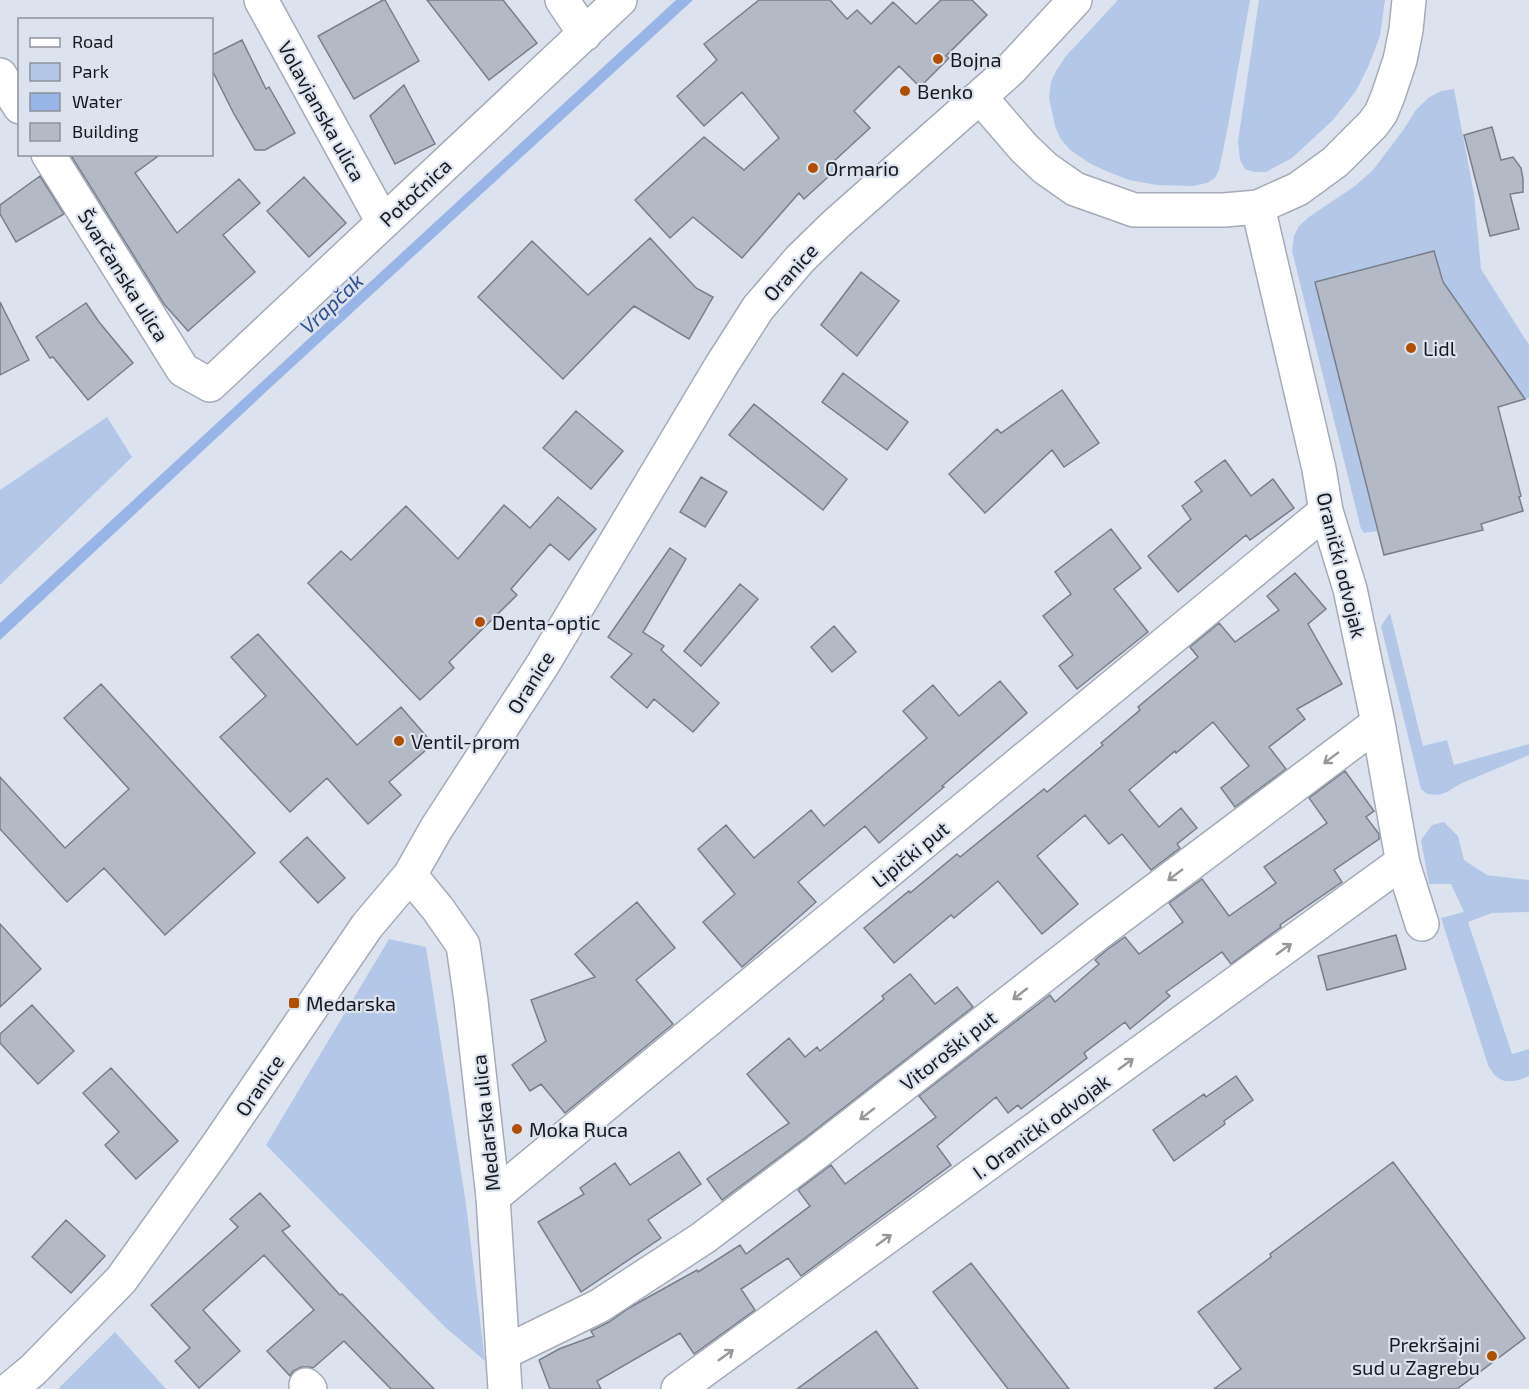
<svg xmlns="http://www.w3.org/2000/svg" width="1529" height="1389" viewBox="0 0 1529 1389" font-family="'Exo 2',sans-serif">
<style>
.green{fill:#b3c8e9}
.water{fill:#97b5e6}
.building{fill:#b3bac5;stroke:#797f8a;stroke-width:1.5}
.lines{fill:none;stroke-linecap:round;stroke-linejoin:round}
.street-casing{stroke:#a5acb7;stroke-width:36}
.secondary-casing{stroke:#a5acb7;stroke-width:36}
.street{stroke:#fff;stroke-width:33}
.secondary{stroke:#fff;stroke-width:33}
.oneway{stroke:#969899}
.poi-dot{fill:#ae5000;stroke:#dce3ee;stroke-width:2}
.labels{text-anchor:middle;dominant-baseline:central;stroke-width:4.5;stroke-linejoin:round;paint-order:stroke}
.poi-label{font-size:20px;fill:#16191d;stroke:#dce3ee;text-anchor:start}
.street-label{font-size:20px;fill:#16191d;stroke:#dce3ee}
.water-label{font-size:21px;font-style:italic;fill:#2e528e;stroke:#dce3ee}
</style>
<rect width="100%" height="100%" fill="#dce3ee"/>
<path class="green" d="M 1118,0 L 1250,0 L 1228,126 L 1219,170 L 1215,178 L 1207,183 L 1193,186 L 1157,185 L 1129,180 L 1106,171 L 1091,164 L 1070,150 L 1060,138 L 1055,126 L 1049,98 L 1051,82 L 1055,73 L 1065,57 Z
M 1259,0 L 1385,0 L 1380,36 L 1369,65 L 1356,91 L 1333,120 L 1292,158 L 1266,172 L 1254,172 L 1245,169 L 1240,160 L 1238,141 Z
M 1454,89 L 1474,194 L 1481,269 L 1529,345 L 1529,398 L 1525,399 L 1453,296 L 1448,297 L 1434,251 L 1315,282 L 1377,531 L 1364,533 L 1361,529 L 1292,251 L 1294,236 L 1299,226 L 1309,217 L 1355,186 L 1373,170 L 1404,129 L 1415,111 L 1428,98 L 1441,91 Z
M 107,417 L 132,457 L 0,585 L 0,490 Z
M 1390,613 L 1423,746 L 1447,740 L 1454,765 L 1529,744 L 1529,755 L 1460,784 L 1447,792 L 1439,795 L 1427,794 L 1421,789 L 1381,626 Z
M 1444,822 L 1458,836 L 1464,860 L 1487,875 L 1529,880 L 1529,912 L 1492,913 L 1468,922 L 1512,1054 L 1529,1049 L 1529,1076 C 1511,1084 1498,1085 1488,1065 L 1441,918 L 1464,912 L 1451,884 L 1429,884 L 1421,840 L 1432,825 Z
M 389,939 L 426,947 L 466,1204 L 485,1361 L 445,1327 L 266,1145 Z
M 115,1332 L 166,1389 L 58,1389 Z"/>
<path class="water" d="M 676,0 L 693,0 L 269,389 L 0,640 L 0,623 Z"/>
<path class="building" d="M 383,0 L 385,0 L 419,61 L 354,99 L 318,36 Z
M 427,0 L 503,0 L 537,43 L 489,80 Z
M 759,0 L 830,0 L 847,19 L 857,10 L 871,24 L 893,2 L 916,24 L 941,0 L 972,0 L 987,15 L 946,56 L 949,58 L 920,87 L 899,66 L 854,111 L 870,128 L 833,162 L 838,168 L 804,199 L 799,193 L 742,258 L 693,217 L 670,238 L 635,200 L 704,137 L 744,170 L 779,138 L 742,92 L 704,126 L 677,96 L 717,60 L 704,44 Z
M 242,40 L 266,89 L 269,87 L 295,133 L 265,150 L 255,150 L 234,114 L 212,70 L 212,55 Z
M 404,85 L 435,144 L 395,164 L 370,116 Z
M 1492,127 L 1501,160 L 1513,157 L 1521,168 L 1523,179 L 1523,192 L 1510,194 L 1519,229 L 1490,236 L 1464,135 Z
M 70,154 L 161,154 L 135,173 L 177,233 L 239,179 L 260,203 L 223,235 L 255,272 L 188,331 L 164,304 Z
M 40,176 L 64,214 L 16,242 L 0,214 L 0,205 Z
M 304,177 L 346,223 L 309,257 L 267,211 Z
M 650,238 L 696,288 L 713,297 L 689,339 L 634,306 L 563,379 L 478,297 L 532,241 L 588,295 Z
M 1434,251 L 1443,282 L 1525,399 L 1498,407 L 1521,496 L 1519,497 L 1523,511 L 1481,524 L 1483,530 L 1384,555 L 1315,282 Z
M 861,272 L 899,301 L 857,356 L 821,325 Z
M 0,302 L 29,360 L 0,375 Z
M 86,303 L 99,322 L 133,363 L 88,400 L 53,357 L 50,358 L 36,337 Z
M 843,373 L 908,422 L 887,450 L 822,402 Z
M 1062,390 L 1099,443 L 1064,467 L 1052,450 L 985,513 L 949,474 L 997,429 L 1001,433 Z
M 754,404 L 847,479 L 823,510 L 729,435 Z
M 576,411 L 623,451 L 591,489 L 543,448 Z
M 1225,460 L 1251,496 L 1273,479 L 1294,508 L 1250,540 L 1246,535 L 1178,592 L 1148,556 L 1191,519 L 1182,506 L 1202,491 L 1195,482 Z
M 701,477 L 727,492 L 705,527 L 680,512 Z
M 558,497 L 596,529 L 569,560 L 550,544 L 511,589 L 517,595 L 449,662 L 454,668 L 420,700 L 308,583 L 341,551 L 351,560 L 406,506 L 458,559 L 504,505 L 530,528 Z
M 1111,529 L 1141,568 L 1114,589 L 1148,632 L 1077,689 L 1059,666 L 1073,655 L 1043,616 L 1071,594 L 1055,572 Z
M 670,548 L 686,559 L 643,632 L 664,646 L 661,650 L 719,703 L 693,732 L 654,699 L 647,708 L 611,677 L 632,654 L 608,637 Z
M 1295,573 L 1326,609 L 1308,624 L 1342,684 L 1297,709 L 1305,719 L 1269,747 L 1286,769 L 1235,807 L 1221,788 L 1249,766 L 1213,722 L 1176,753 L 1175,751 L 1129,790 L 1159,827 L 1181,808 L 1197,828 L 1177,844 L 1180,848 L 1151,870 L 1122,834 L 1109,844 L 1085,815 L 1037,856 L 1078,904 L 1042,934 L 998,881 L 954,918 L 951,915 L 894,963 L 864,928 L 909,891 L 910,893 L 957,854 L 960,857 L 1044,789 L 1047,792 L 1103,745 L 1101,743 L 1140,710 L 1138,707 L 1198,657 L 1190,647 L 1219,623 L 1235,642 L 1279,610 L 1267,596 Z
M 740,584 L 758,599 L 701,666 L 684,651 Z
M 834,626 L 856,652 L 832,672 L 811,647 Z
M 258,634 L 357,745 L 401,707 L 433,744 L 389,782 L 401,795 L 368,824 L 327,778 L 290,812 L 220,737 L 266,696 L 231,657 Z
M 1000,681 L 1027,713 L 942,786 L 944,787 L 879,843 L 865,826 L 798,882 L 816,902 L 742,967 L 703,922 L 735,894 L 698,849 L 726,825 L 754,858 L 811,810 L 824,826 L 927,738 L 903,711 L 933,685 L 959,716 Z
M 101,684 L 255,853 L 165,935 L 104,868 L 67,902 L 0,829 L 0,777 L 65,848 L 129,789 L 64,718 Z
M 1345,771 L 1374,811 L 1366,817 L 1379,834 L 1379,839 L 1334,870 L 1342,882 L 1280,925 L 1281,927 L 1231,964 L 1222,952 L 1166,992 L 1170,996 L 1130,1029 L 1125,1022 L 1084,1053 L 1087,1058 L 1021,1109 L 1018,1105 L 1008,1113 L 996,1097 L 937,1146 L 951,1165 L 801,1276 L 788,1258 L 741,1289 L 755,1310 L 694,1354 L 680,1333 L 597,1381 L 601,1389 L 550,1389 L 539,1360 L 559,1349 L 594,1336 L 591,1331 L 609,1322 L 629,1308 L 697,1270 L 698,1272 L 740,1245 L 746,1254 L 810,1206 L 798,1190 L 831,1165 L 845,1184 L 936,1117 L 919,1096 L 1050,995 L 1055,1002 L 1099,964 L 1095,960 L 1108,949 L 1125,937 L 1139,954 L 1183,922 L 1169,903 L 1202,879 L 1229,916 L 1276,883 L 1264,867 L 1327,823 L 1309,798 Z
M 307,837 L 345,878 L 318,903 L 280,862 Z
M 637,902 L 675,948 L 636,980 L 673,1024 L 565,1113 L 541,1084 L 530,1091 L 512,1065 L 546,1041 L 531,1000 L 595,977 L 575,954 Z
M 0,924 L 41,969 L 0,1007 Z
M 1396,935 L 1406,969 L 1327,990 L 1318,956 Z
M 910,974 L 935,1004 L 957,987 L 973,1007 L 805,1138 L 722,1200 L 707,1179 L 789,1123 L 747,1074 L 789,1038 L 805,1057 L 817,1047 L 820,1051 L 884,999 L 882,996 Z
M 32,1005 L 74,1051 L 38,1084 L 0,1043 L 0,1034 Z
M 111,1068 L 178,1141 L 136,1179 L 105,1145 L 119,1132 L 83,1093 Z
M 1236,1076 L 1253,1100 L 1224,1121 L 1225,1124 L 1174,1161 L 1153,1130 L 1204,1094 L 1206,1097 Z
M 679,1152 L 701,1184 L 648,1220 L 661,1238 L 581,1292 L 538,1222 L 584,1194 L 580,1188 L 615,1163 L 630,1185 Z
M 1393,1162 L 1525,1338 L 1457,1389 L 1214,1389 L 1241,1369 L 1198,1312 L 1271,1257 L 1270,1254 Z
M 260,1193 L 290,1226 L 282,1231 L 340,1295 L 342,1294 L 434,1389 L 391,1389 L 344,1341 L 313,1368 L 310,1367 L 301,1367 L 293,1371 L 290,1376 L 267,1351 L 314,1310 L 264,1255 L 203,1310 L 240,1351 L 199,1388 L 175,1361 L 190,1348 L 151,1305 L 238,1227 L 230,1219 Z
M 66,1220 L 105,1256 L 71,1293 L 32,1257 Z
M 971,1263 L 1049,1363 L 1069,1389 L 1008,1389 L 933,1292 Z
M 876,1331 L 918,1389 L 797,1389 Z"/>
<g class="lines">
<defs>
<path id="street" d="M 261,0 L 383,222
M 562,0 L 585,34
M 0,75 L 20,107
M 48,154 L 183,370 L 210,385 L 620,0
M 1258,207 L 1319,469 L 1326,511 L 1350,589 L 1378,723 L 1403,864 L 1422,924
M 493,1197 L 1326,511
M 503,1353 L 599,1306 L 703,1238 L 816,1153 L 1097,934 L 1378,723
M 306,1385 L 310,1389
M 678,1389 L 1394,868 L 1403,864"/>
<path id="secondary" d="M 980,97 L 1024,148 L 1045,168 L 1075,189 L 1134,210 L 1224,210 L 1258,207 L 1298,189 L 1335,162 L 1373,124 L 1381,113 L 1388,96 L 1400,60 L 1406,30 L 1409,0
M 410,875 L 438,909 L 463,945 L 471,1001 L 493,1197 L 505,1389
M 10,1389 L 33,1370 L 121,1280 L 217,1146 L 367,926 L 410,875 L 436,829 L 543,664 L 721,366 L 758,308 L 800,259 L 836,224 L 1010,70 L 1075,0"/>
</defs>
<use href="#street" class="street-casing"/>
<use href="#secondary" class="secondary-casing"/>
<use href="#street" class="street"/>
<use href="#secondary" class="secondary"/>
</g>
<defs><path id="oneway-shaft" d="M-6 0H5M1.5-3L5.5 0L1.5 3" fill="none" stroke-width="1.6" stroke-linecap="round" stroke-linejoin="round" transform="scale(1.5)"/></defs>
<g class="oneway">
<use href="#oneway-shaft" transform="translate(1331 758) rotate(143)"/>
<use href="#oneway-shaft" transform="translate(1175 875) rotate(143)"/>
<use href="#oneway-shaft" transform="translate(1284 949) rotate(-36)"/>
<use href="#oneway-shaft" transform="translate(1020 994) rotate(142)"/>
<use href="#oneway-shaft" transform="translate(1126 1064) rotate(-36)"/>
<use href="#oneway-shaft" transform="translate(867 1114) rotate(142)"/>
<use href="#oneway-shaft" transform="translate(884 1240) rotate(-36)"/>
<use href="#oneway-shaft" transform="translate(726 1355) rotate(-36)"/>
</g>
<g class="poi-dot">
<circle cx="938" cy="59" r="6"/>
<circle cx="905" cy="91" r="6"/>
<circle cx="813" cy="168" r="6"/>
<circle cx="1411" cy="348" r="6"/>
<circle cx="480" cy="622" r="6"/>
<circle cx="399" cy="741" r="6"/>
<rect x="288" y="997" width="12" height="12" rx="3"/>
<circle cx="517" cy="1129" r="6"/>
<circle cx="1492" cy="1356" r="6"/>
</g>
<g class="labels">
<g class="poi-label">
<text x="950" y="59">Bojna</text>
<text x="917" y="91">Benko</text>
<text x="825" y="168">Ormario</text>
<text x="1423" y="348">Lidl</text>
<text x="492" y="622">Denta-optic</text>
<text x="411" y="741">Ventil-prom</text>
<text x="306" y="1003">Medarska</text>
<text x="529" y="1129">Moka Ruca</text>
<text x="1480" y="1344" text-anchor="end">Prekršajni<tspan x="1480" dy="23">sud u Zagrebu</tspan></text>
</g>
<g class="street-label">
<text transform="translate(322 111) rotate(61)">Volavjanska ulica</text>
<text transform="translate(415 192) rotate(-43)">Potočnica</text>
<text transform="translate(790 272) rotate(-48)">Oranice</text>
<text transform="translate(124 275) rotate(58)">Švarčanska ulica</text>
<text transform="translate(1342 565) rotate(76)">Oranički odvojak</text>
<text transform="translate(530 682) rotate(-58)">Oranice</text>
<text transform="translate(910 854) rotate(-39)">Lipički put</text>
<text transform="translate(948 1050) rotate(-38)">Vitoroški put</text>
<text transform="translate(259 1085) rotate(-56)">Oranice</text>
<text transform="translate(485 1123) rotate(-96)">Medarska ulica</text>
<text transform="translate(1041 1126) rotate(-36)">I. Oranički odvojak</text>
</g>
<g class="water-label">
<text transform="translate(331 303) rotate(-43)">Vrapčak</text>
</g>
</g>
<rect x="18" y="18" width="195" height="138" fill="#dce3ee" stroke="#8d929a" stroke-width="1.5"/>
<rect x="30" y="38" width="30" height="9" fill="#ffffff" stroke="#8d929a" stroke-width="1.5"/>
<text x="72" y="48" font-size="18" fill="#16191d">Road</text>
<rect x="30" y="63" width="30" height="18" fill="#b3c8e9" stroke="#8d929a" stroke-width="1.5"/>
<text x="72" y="78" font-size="18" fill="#16191d">Park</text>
<rect x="30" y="93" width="30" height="18" fill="#97b5e6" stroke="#8d929a" stroke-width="1.5"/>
<text x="72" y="108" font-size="18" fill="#16191d">Water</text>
<rect x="30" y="123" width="30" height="18" fill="#b3bac5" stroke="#8d929a" stroke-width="1.5"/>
<text x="72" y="138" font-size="18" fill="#16191d">Building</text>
</svg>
